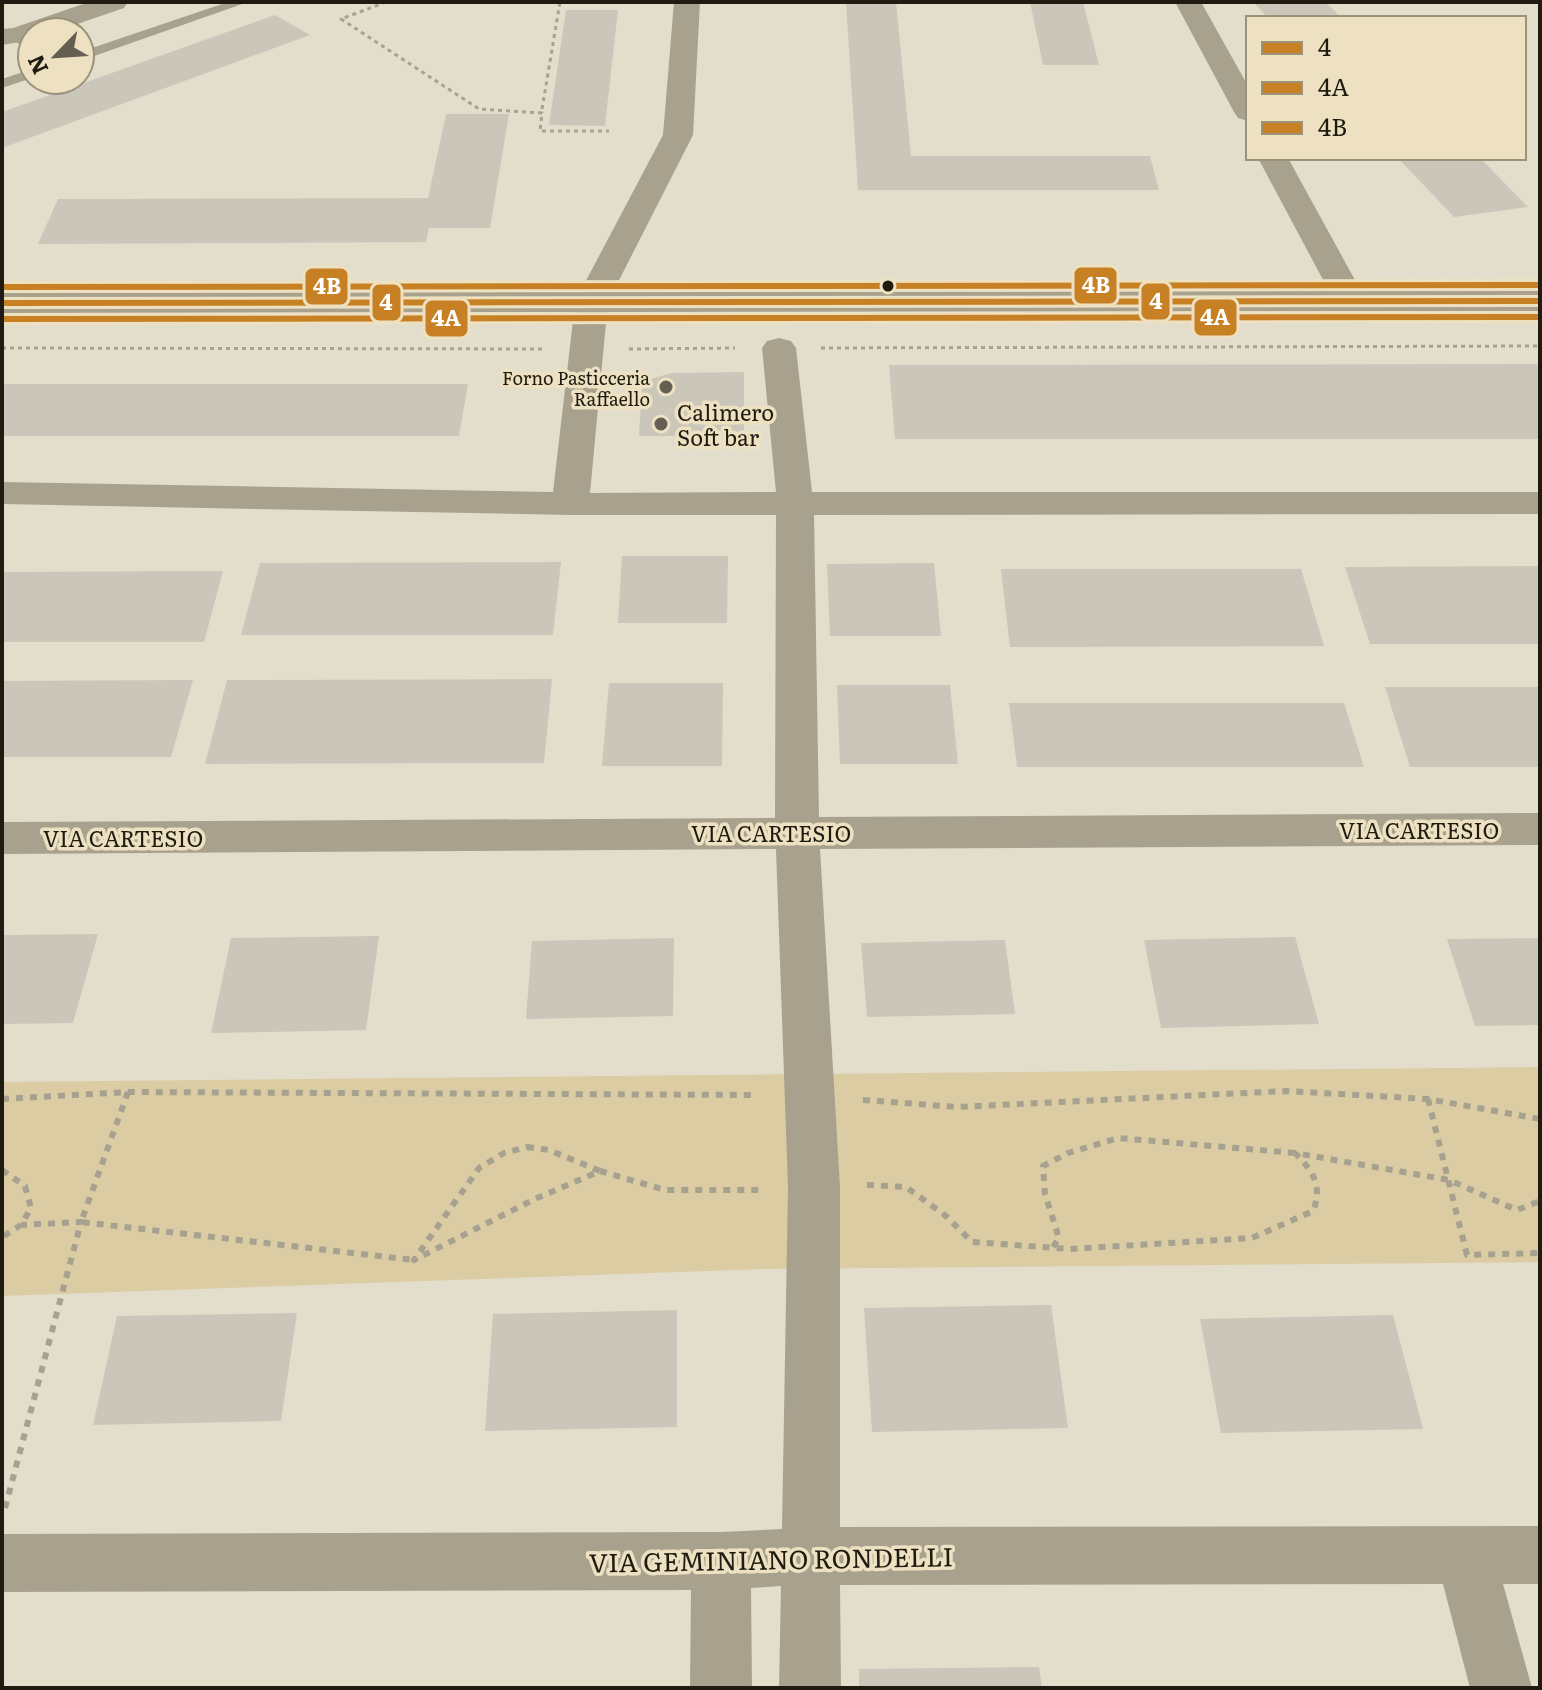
<svg xmlns="http://www.w3.org/2000/svg" width="1542" height="1690" viewBox="0 0 1542 1690" font-family="Literata,serif">
<style>
.green{fill:#dccca3}
.building{fill:#cbc6ba}
.lines{fill:none;stroke-linecap:round;stroke-linejoin:round}
.path-far1{stroke:#a7a190;stroke-width:3;stroke-dasharray:4 4;stroke-linecap:butt}
.path{stroke:#a7a190;stroke-width:6;stroke-dasharray:7 7;stroke-linecap:butt}
.lane{fill:#a8a18e;fill-rule:evenodd}
.street{fill:#a8a18e;fill-rule:evenodd}
.bus-1-casing{stroke:#ede1c2;stroke-width:6}
.bus-2-casing{stroke:#ede1c2;stroke-width:6}
.bus-3-casing{stroke:#ede1c2;stroke-width:6}
.bus-1{fill:#c78124;fill-rule:evenodd}
.bus-2{fill:#c78124;fill-rule:evenodd}
.bus-3{fill:#c78124;fill-rule:evenodd}
.bus-dot{fill:#1f1b10;stroke:#ede1c2;stroke-width:3}
.poi-dot{fill:#645f52;stroke:#ede1c2;stroke-width:3}
.labels{text-anchor:middle;dominant-baseline:central;stroke-width:7;stroke-linejoin:round;paint-order:stroke}
.far-poi-label{font-size:18px;fill:#1f1b10;stroke:#ede1c2;text-anchor:end}
.poi-label{font-size:22px;fill:#1f1b10;stroke:#ede1c2;text-anchor:start}
.street-label{font-size:22px;fill:#1f1b10;stroke:#ede1c2}
.near-street-label{font-size:26px;fill:#1f1b10;stroke:#ede1c2}
.line-badge{stroke:#ede1c2;stroke-width:3}
.badge-label{font-size:22px;text-anchor:middle;font-weight:bold;fill:#fff}
</style>
<rect width="100%" height="100%" fill="#e3ddcc"/>
<path class="green" d="M 1540,1067 L 1540,1262 L 764,1269 L 2,1296 L 2,1082 Z"/>
<path class="building" d="M 846,2 L 896,2 L 911,156 L 1150,156 L 1159,190 L 858,190 Z
M 1030,2 L 1083,2 L 1099,65 L 1043,65 Z
M 1253,2 L 1326,2 L 1341,18 L 1268,18 Z
M 566,10 L 618,10 L 605,126 L 549,125 Z
M 275,15 L 310,35 L 2,148 L 2,112 Z
M 446,114 L 509,114 L 490,228 L 429,228 L 426,242 L 38,244 L 58,199 L 428,198 Z
M 1398,158 L 1480,158 L 1528,207 L 1454,217 Z
M 1537,364 L 1540,372 L 1540,439 L 895,439 L 889,365 Z
M 744,372 L 744,436 L 639,436 L 642,388 L 650,379 L 672,373 Z
M 2,384 L 468,384 L 459,436 L 2,436 Z
M 622,556 L 728,556 L 727,623 L 618,623 Z
M 561,562 L 553,635 L 241,635 L 260,563 Z
M 934,563 L 941,636 L 830,636 L 827,564 Z
M 1540,566 L 1540,644 L 1370,644 L 1345,567 Z
M 1001,569 L 1301,569 L 1324,646 L 1010,647 Z
M 223,571 L 204,642 L 2,642 L 2,572 Z
M 552,679 L 544,763 L 205,764 L 227,680 Z
M 193,680 L 171,757 L 2,757 L 2,681 Z
M 609,683 L 723,683 L 722,766 L 602,766 Z
M 837,685 L 950,685 L 958,764 L 840,764 Z
M 1385,687 L 1540,687 L 1540,767 L 1410,767 Z
M 1009,703 L 1344,703 L 1364,767 L 1017,767 Z
M 98,934 L 73,1023 L 2,1024 L 2,935 Z
M 379,936 L 366,1030 L 211,1033 L 231,938 Z
M 1295,937 L 1319,1024 L 1161,1028 L 1144,940 Z
M 674,938 L 673,1016 L 526,1019 L 532,941 Z
M 1540,938 L 1540,1025 L 1475,1026 L 1447,939 Z
M 1005,940 L 1015,1014 L 867,1017 L 861,943 Z
M 1051,1305 L 1068,1428 L 872,1432 L 864,1308 Z
M 677,1310 L 677,1427 L 485,1431 L 493,1314 Z
M 297,1313 L 281,1421 L 93,1425 L 117,1316 Z
M 1393,1315 L 1423,1429 L 1221,1433 L 1200,1319 Z
M 1039,1667 L 1042,1688 L 859,1688 L 859,1669 Z"/>
<g class="lines">
<path class="path-far1" d="M 386,2 L 341,19 L 479,109 L 542,113 L 540,131 L 609,131
M 542,109 L 560,2
M 2,348 L 543,349
M 821,348 L 1540,346
M 629,349 L 735,348"/>
<path class="path" d="M 128,1092 L 81,1222 L 414,1260
M 2,1099 L 128,1092 L 757,1095
M 1428,1099 L 1467,1255 L 1540,1253
M 863,1100 L 958,1107 L 1286,1091 L 1428,1099 L 1540,1119
M 527,1147 L 549,1150 L 600,1171 L 535,1199 L 414,1260 L 479,1168 L 504,1153 Z
M 2,1170 L 25,1186 L 31,1208 L 21,1225 L 2,1237
M 600,1171 L 665,1190 L 761,1190
M 867,1185 L 906,1187 L 946,1216 L 972,1242 L 1070,1249 L 1252,1238 L 1313,1211 C 1323,1186 1313,1171 1295,1153 L 1449,1180 L 1517,1210 L 1540,1201
M 1053,1247 L 1059,1238 L 1045,1194 L 1043,1166 L 1068,1153 L 1118,1138 L 1295,1153
M 5,1508 L 81,1222 L 21,1225"/>
<path class="lane" d="M 228,2 L 248,2 L 80,61 L 80,52 Z
M 11,33 L 21,33 L 32,41 L 32,52 L 11,39 Z
M 32,69 L 32,78 L 2,88 L 2,79 Z"/>
<path class="street" d="M 89,2 L 128,2 L 124,8 L 54,32 L 32,32 L 32,40 L 2,45 L 2,29 L 13,28 Z
M 674,2 L 700,2 L 693,135 L 613,292 L 1329,291 L 1258,158 L 1288,158 L 1361,291 L 1540,291 L 1540,311 L 607,312 L 590,493 L 776,492 L 762,348 L 767,341 L 779,338 L 791,341 L 796,348 L 812,492 L 1540,492 L 1540,514 L 814,515 L 819,817 L 1540,813 L 1540,845 L 820,849 L 840,1187 L 840,1527 L 1540,1526 L 1540,1584 L 1503,1584 L 1532,1688 L 1470,1688 L 1443,1584 L 840,1585 L 841,1688 L 779,1688 L 781,1586 L 751,1588 L 752,1688 L 690,1688 L 691,1590 L 2,1592 L 2,1534 L 721,1532 L 782,1529 L 788,1187 L 776,849 L 2,854 L 2,822 L 775,818 L 776,515 L 570,515 L 2,504 L 2,482 L 553,492 L 574,312 L 2,313 L 2,293 L 580,292 L 663,135 Z
M 1175,2 L 1201,2 L 1248,86 L 1248,121 L 1238,118 L 1234,112 Z"/>
<defs>
<path id="bus-1" d="M 1540,298 L 1540,304 L 2,306 L 2,300 Z"/>
<path id="bus-2" d="M 1540,314 L 1540,320 L 2,322 L 2,316 Z"/>
<path id="bus-3" d="M 1540,282 L 1540,288 L 2,290 L 2,284 Z"/>
</defs>
<use href="#bus-1" class="bus-1-casing"/>
<use href="#bus-2" class="bus-2-casing"/>
<use href="#bus-3" class="bus-3-casing"/>
<use href="#bus-1" class="bus-1"/>
<use href="#bus-2" class="bus-2"/>
<use href="#bus-3" class="bus-3"/>
</g>
<circle class="bus-dot" cx="888" cy="286" r="7"/>
<g class="poi-dot">
<circle cx="666" cy="387" r="8"/>
<circle cx="661" cy="424" r="8"/>
</g>
<g class="labels">
<g class="far-poi-label">
<text x="650" y="377">Forno Pasticceria<tspan x="650" dy="21">Raffaello</tspan></text>
</g>
<g class="poi-label">
<text x="677" y="411">Calimero<tspan x="677" dy="25">Soft bar</tspan></text>
</g>
<g class="street-label">
<text x="1419" y="829">VIA CARTESIO</text>
<text x="771" y="832">VIA CARTESIO</text>
<text x="123" y="837">VIA CARTESIO</text>
</g>
<g class="near-street-label">
<text transform="translate(771 1558) rotate(-1)">VIA GEMINIANO RONDELLI</text>
</g>
</g>
<g class="line-badge">
<rect x="1073" y="266" width="45" height="39" rx="8" fill="#c78124"/>
<rect x="304" y="267" width="45" height="39" rx="8" fill="#c78124"/>
<rect x="1140" y="282" width="31" height="39" rx="8" fill="#c78124"/>
<rect x="371" y="283" width="31" height="39" rx="8" fill="#c78124"/>
<rect x="1193" y="298" width="45" height="39" rx="8" fill="#c78124"/>
<rect x="424" y="299" width="45" height="39" rx="8" fill="#c78124"/>
</g>
<g class="badge-label">
<text x="1096" y="293">4B</text>
<text x="327" y="294">4B</text>
<text x="1156" y="309">4</text>
<text x="386" y="310">4</text>
<text x="1215" y="325">4A</text>
<text x="446" y="326">4A</text>
</g>
<rect width="1542" height="1690" fill="none" stroke="#1f1b10" stroke-width="8"/>
<rect x="1246" y="16" width="280" height="144" fill="#ede1c2" stroke="#9b927b" stroke-width="2"/>
<rect x="1262" y="42" width="40" height="12" fill="#c78124" stroke="#9b927b" stroke-width="2"/>
<text x="1318" y="56" font-size="24" fill="#1f1b10">4</text>
<rect x="1262" y="82" width="40" height="12" fill="#c78124" stroke="#9b927b" stroke-width="2"/>
<text x="1318" y="96" font-size="24" fill="#1f1b10">4A</text>
<rect x="1262" y="122" width="40" height="12" fill="#c78124" stroke="#9b927b" stroke-width="2"/>
<text x="1318" y="136" font-size="24" fill="#1f1b10">4B</text>
<g transform="translate(56 56) rotate(245)"><circle r="38" fill="#ede1c2" stroke="#9b927b" stroke-width="2"/>
<path d="M0-6L14 30L0 20L-14 30Z" fill="#645f52"/>
<text y="-12" font-size="22" font-weight="bold" text-anchor="middle" fill="#1f1b10">N</text>
</g>
</svg>
